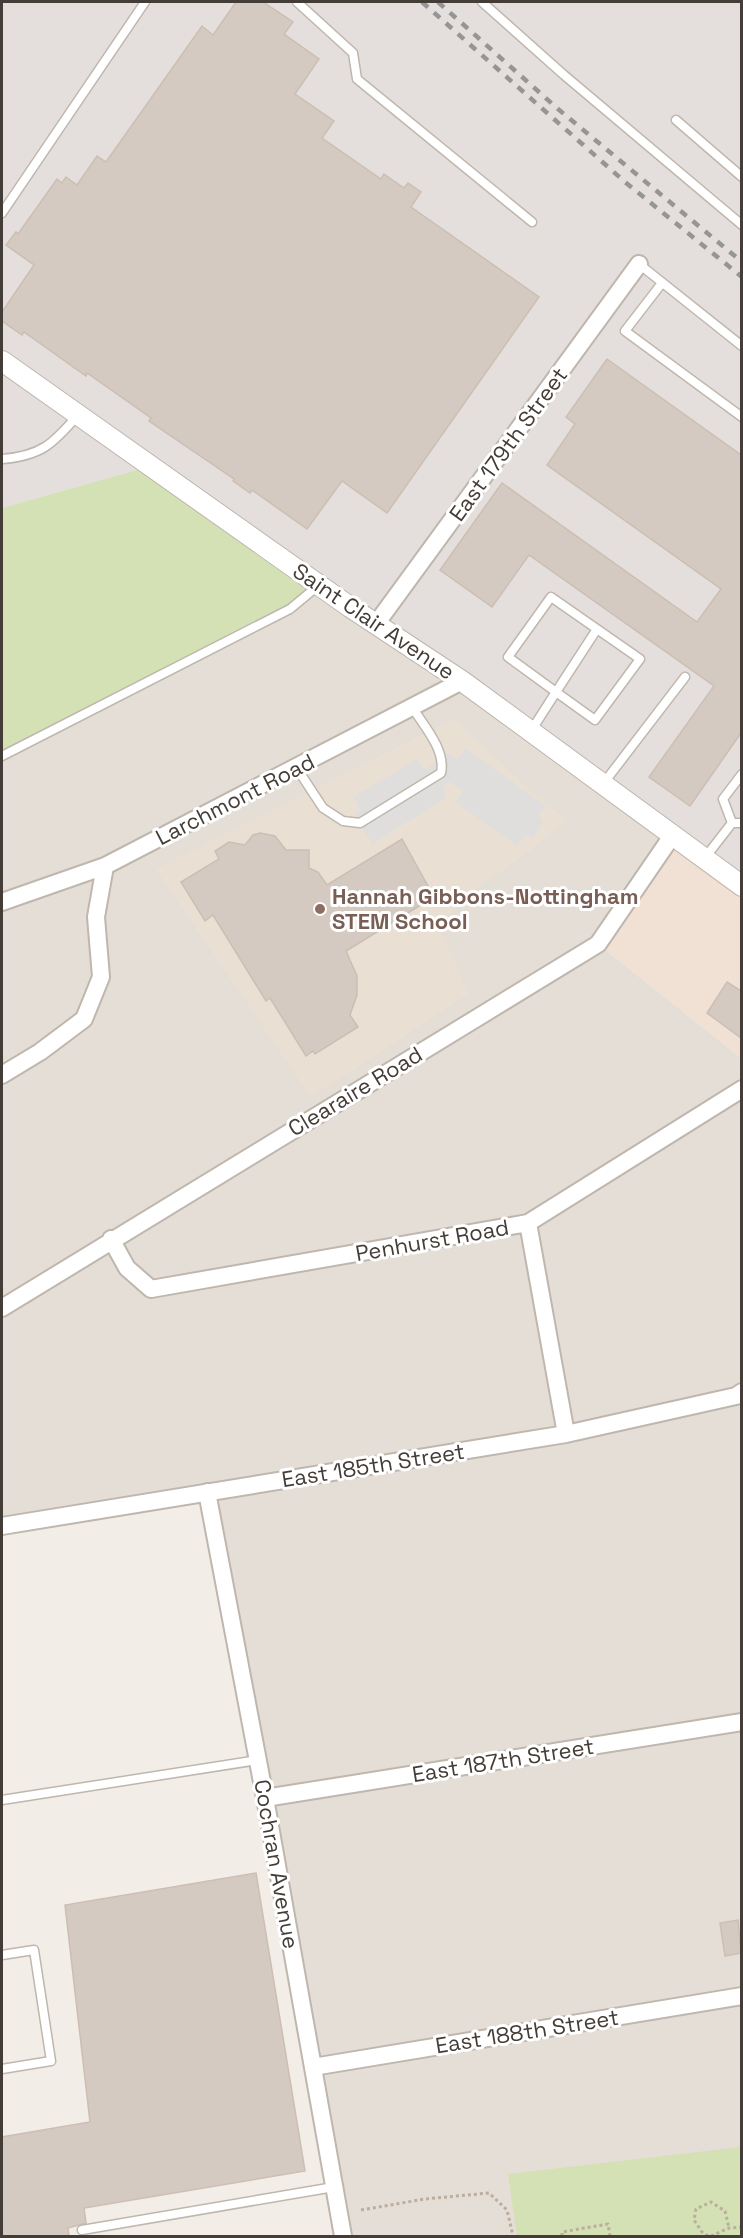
<svg xmlns="http://www.w3.org/2000/svg" width="743" height="2238" viewBox="0 0 743 2238" font-family="'Space Grotesk',sans-serif">
<style>
.residential{fill:#e5ded6}
.commercial{fill:#f1e1d5}
.industrial{fill:#e4dfdc}
.education{fill:#e9e0d3}
.green{fill:#d3e1b4}
.parking{fill:#e0dedc}
.building{fill:#d5cac1;stroke:#ccbeb2;stroke-width:1.5}
.lines{fill:none;stroke-linecap:round;stroke-linejoin:round}
.service-casing{stroke:#bfb7ae;stroke-width:11}
.minor-casing{stroke:#bfb7ae;stroke-width:20}
.tertiary-casing{stroke:#bfb7ae;stroke-width:22}
.path{stroke:#bcad9e;stroke-width:3;stroke-dasharray:3 3;stroke-linecap:butt}
.service{stroke:#fff;stroke-width:8}
.minor{stroke:#fff;stroke-width:16}
.tertiary{stroke:#fff;stroke-width:20}
.rail{stroke:#959595;stroke-width:4.5;stroke-dasharray:8 8;stroke-linecap:butt}
.education-dot{fill:#8d6e63;stroke:#fff;stroke-width:2}
.labels{text-anchor:middle;dominant-baseline:central;stroke-width:6;stroke-linejoin:round;paint-order:stroke}
.street-label{font-size:22px;fill:#443d37;stroke:#fff}
.education-label{font-size:22px;font-weight:bold;fill:#785e54;stroke:#fff;text-anchor:start}
</style>
<rect width="100%" height="100%" fill="#f2ede7"/>
<path class="residential" d="M 319,585 L 672,836 L 598,944 L 741,1058 L 741,2236 L 343,2236 L 207,1492 L 2,1526 L 2,756 Z"/>
<path class="commercial" d="M 672,836 L 741,886 L 741,1058 L 598,944 Z"/>
<path class="industrial" d="M 2,2 L 741,2 L 741,886 L 151,466 L 2,508 Z"/>
<path class="education" d="M 454,719 L 537,797 L 567,820 L 528,852 L 474,890 L 438,927 L 469,993 L 311,1097 L 156,869 Z"/>
<path class="green" d="M 151,466 L 319,585 L 290,609 L 2,756 L 2,508 Z
M 741,2147 L 741,2236 L 517,2236 L 508,2174 Z"/>
<path class="parking" d="M 466,748 L 546,806 L 539,814 L 543,822 L 532,839 L 528,835 L 524,837 L 517,846 L 455,802 L 463,791 L 449,782 L 443,788 L 446,798 L 372,844 L 354,814 L 361,811 L 353,797 L 417,759 L 426,770 L 446,752 L 457,759 Z"/>
<path class="building" d="M 236,2 L 263,2 L 293,22 L 284,34 L 319,59 L 295,94 L 334,121 L 322,138 L 381,179 L 384,174 L 404,188 L 408,183 L 421,192 L 411,207 L 539,297 L 387,513 L 342,481 L 307,529 L 252,490 L 250,493 L 233,481 L 234,479 L 149,421 L 151,418 L 87,373 L 86,376 L 24,332 L 22,335 L 2,321 L 2,312 L 34,265 L 6,245 L 16,232 L 18,234 L 57,179 L 62,183 L 66,177 L 77,185 L 97,156 L 106,162 L 202,26 L 213,35 Z
M 607,359 L 741,455 L 741,733 L 690,806 L 649,777 L 714,686 L 529,555 L 492,607 L 440,570 L 502,483 L 697,622 L 721,589 L 547,465 L 575,424 L 566,417 Z
M 260,833 L 275,836 L 286,850 L 309,850 L 309,868 L 318,872 L 327,885 L 402,839 L 434,897 L 346,951 L 357,976 L 357,995 L 350,1015 L 358,1027 L 315,1054 L 313,1051 L 306,1056 L 270,998 L 266,1001 L 213,915 L 205,921 L 181,882 L 219,859 L 215,851 L 229,842 L 245,845 L 253,835 Z
M 727,982 L 741,991 L 741,1038 L 707,1013 Z
M 256,1873 L 305,2171 L 84,2208 L 86,2223 L 68,2228 L 69,2236 L 2,2236 L 2,2137 L 90,2122 L 65,1905 Z
M 738,1920 L 741,1953 L 725,1956 L 720,1923 Z"/>
<g class="lines">
<defs>
<path id="service" d="M 297,2 L 353,53 L 357,79 L 532,222
M 482,2 L 564,75 L 742,225
M 676,120 L 742,177
M 2,213 L 145,2
M 639,264 L 742,346
M 662,283 L 625,331 L 742,417
M 2,459 C 41,456 53,444 78,415
M 531,731 L 556,692 L 595,720 L 640,659 L 551,597 L 508,657 L 556,692 L 597,629
M 2,756 L 290,609 L 319,585
M 296,767 L 323,808 L 343,821 L 360,823 L 441,773 C 446,750 424,726 412,707
M 603,784 L 685,677
M 732,823 L 723,799 L 742,774
M 732,823 L 742,823
M 704,859 L 732,823
M 2,1800 L 258,1760
M 2,1955 L 34,1950 L 51,2061 L 2,2069
M 82,2230 L 334,2187"/>
<path id="minor" d="M 376,624 L 639,264
M 2,902 L 105,866 L 462,681
M 2,1075 L 40,1052 L 84,1019 L 101,977 L 96,917 L 105,866
M 528,1223 L 566,1434
M 111,1239 L 127,1268 L 151,1289 L 528,1223 L 742,1089
M 2,1308 L 598,944 L 672,836
M 207,1492 L 265,1798 L 343,2236
M 2,1526 L 566,1434 L 736,1396 L 742,1392
M 265,1798 L 742,1722
M 313,2067 L 742,1996"/>
<path id="tertiary" d="M 2,361 L 350,607 L 462,681 L 742,886"/>
</defs>
<use href="#service" class="service-casing"/>
<use href="#minor" class="minor-casing"/>
<use href="#tertiary" class="tertiary-casing"/>
<path class="path" d="M 361,2210 L 425,2199 L 489,2193 L 507,2210 L 513,2236
M 562,2236 L 562,2232 L 608,2224 L 610,2236
M 708,2236 L 702,2232 L 694,2220 L 696,2209 L 711,2202 L 725,2211 L 729,2228
M 711,2236 L 729,2228 L 742,2227"/>
<use href="#service" class="service"/>
<use href="#minor" class="minor"/>
<use href="#tertiary" class="tertiary"/>
<path class="rail" d="M 422,2 L 625,182 L 742,277
M 438,2 L 558,109 L 742,262"/>
</g>
<circle class="education-dot" cx="320" cy="909" r="6"/>
<g class="labels">
<g class="street-label">
<text transform="translate(508 444) rotate(-54)">East 179th Street</text>
<text transform="translate(374 621) rotate(34)">Saint Clair Avenue</text>
<text transform="translate(235 799) rotate(-27)">Larchmont Road</text>
<text transform="translate(355 1091) rotate(-31)">Clearaire Road</text>
<text transform="translate(432 1240) rotate(-10)">Penhurst Road</text>
<text transform="translate(373 1465) rotate(-9)">East 185th Street</text>
<text transform="translate(503 1760) rotate(-9)">East 187th Street</text>
<text transform="translate(277 1864) rotate(80)">Cochran Avenue</text>
<text transform="translate(527 2031) rotate(-9)">East 188th Street</text>
</g>
<g class="education-label">
<text x="332" y="896">Hannah Gibbons-Nottingham<tspan x="332" dy="25">STEM School</tspan></text>
</g>
</g>
<rect width="743" height="2238" fill="none" stroke="#443d37" stroke-width="6"/>
</svg>
